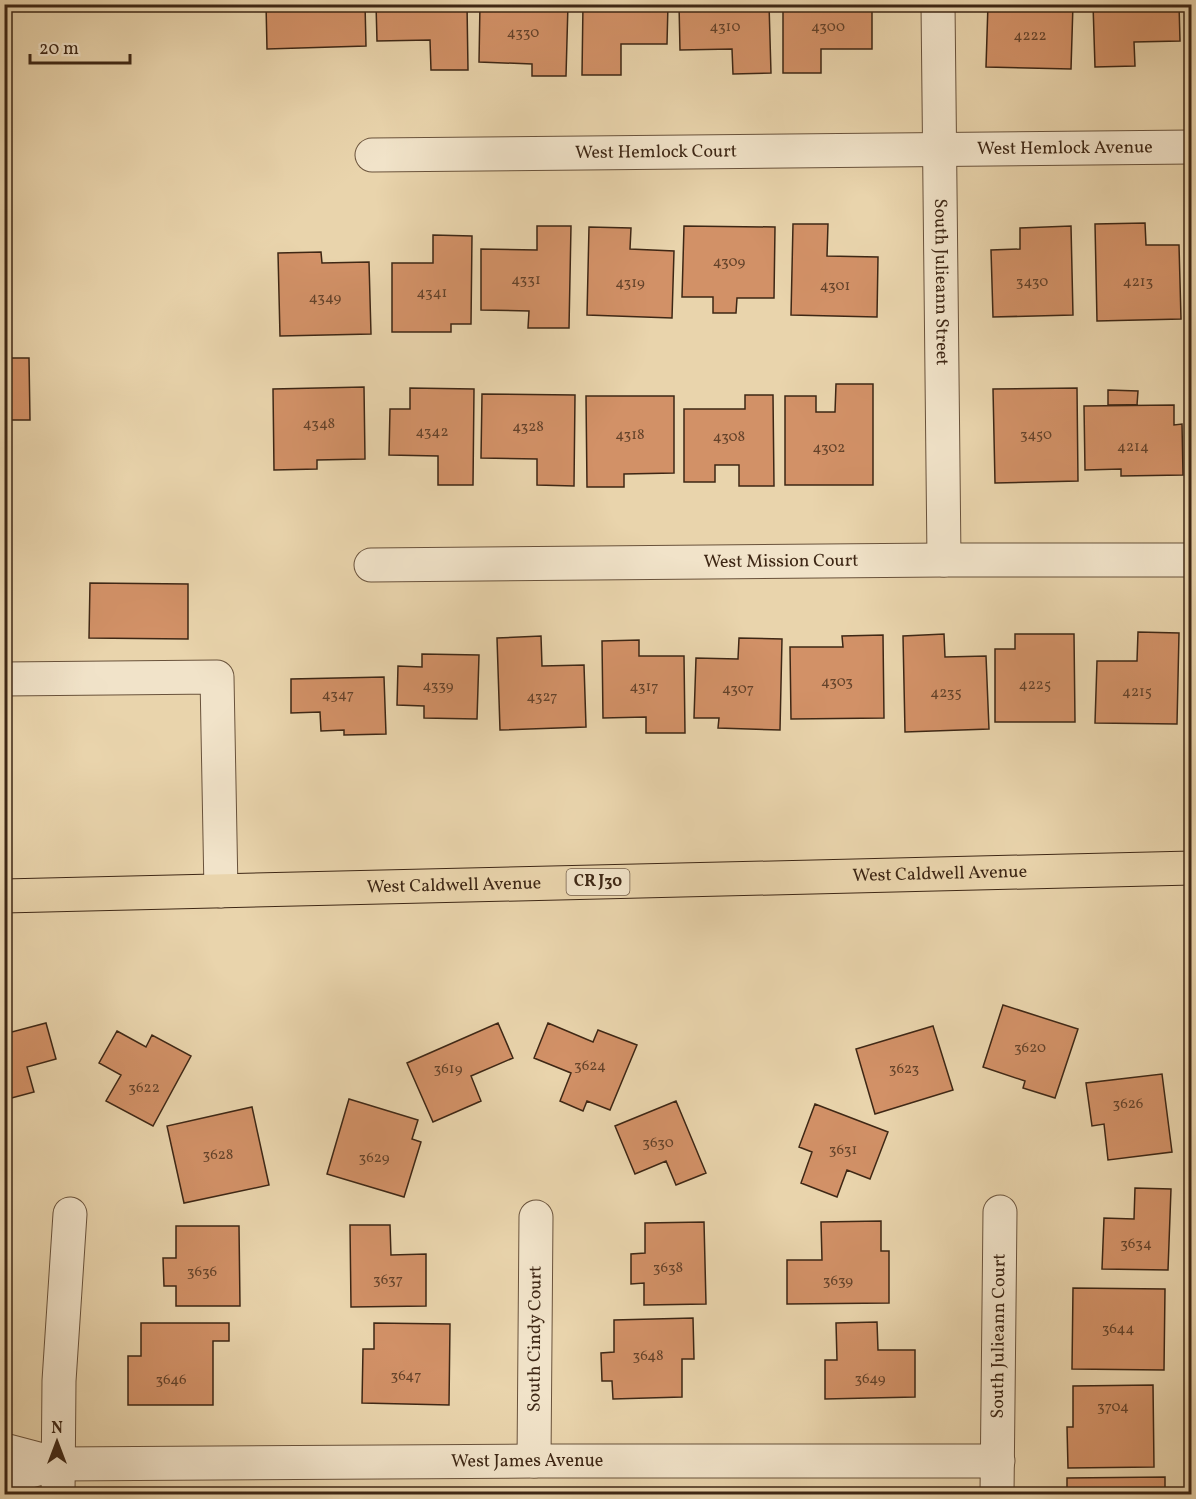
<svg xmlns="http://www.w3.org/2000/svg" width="1196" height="1499" viewBox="0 0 1196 1499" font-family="Vollkorn,serif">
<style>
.building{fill:#d29167;stroke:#3e2715;stroke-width:1.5}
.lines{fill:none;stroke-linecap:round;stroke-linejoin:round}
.minor-casing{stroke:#69523b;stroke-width:35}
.major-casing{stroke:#3e2715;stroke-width:35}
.minor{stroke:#f1e3c9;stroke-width:33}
.major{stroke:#e9d4ac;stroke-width:33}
.labels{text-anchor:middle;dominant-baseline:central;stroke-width:6;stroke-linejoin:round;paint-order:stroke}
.number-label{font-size:15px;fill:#63422a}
.shield{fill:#f1e3c9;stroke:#745f4b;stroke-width:1.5}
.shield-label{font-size:16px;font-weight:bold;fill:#3e2715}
.street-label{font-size:18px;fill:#3e2715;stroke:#f1e3c9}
</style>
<rect width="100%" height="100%" fill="#e9d4ac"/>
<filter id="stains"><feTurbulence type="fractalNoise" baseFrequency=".00333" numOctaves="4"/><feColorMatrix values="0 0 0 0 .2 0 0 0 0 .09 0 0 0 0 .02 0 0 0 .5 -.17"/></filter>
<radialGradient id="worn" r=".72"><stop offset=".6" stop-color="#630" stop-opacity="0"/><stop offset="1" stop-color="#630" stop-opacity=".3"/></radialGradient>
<path class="building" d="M 266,4 L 365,4 L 366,46 L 267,49 Z
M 376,4 L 467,4 L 468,70 L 431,70 L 430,40 L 377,41 Z
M 480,4 L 568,4 L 566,76 L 532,76 L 532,64 L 479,62 Z
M 583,4 L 668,4 L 667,44 L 621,44 L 621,75 L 582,75 Z
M 679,4 L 769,4 L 771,73 L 733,74 L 732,49 L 680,50 Z
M 783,4 L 872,4 L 872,49 L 821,49 L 821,73 L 783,73 Z
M 988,4 L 1073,4 L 1071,69 L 986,67 Z
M 1093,4 L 1179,4 L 1180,41 L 1134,42 L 1135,66 L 1095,67 Z
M 1145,223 L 1146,245 L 1179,245 L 1181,319 L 1097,321 L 1095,224 Z
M 793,224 L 828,224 L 827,256 L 878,257 L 877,317 L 791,315 Z
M 537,226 L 571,226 L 569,328 L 528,328 L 529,311 L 481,310 L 481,249 L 537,250 Z
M 684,226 L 775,227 L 774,298 L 737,298 L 736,313 L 713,313 L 713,297 L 682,297 Z
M 1071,226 L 1073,315 L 993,317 L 991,250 L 1020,249 L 1020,228 Z
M 589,227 L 631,228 L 630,249 L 674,251 L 672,318 L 587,315 Z
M 433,235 L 472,236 L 471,324 L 451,324 L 451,332 L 392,332 L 392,263 L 433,263 Z
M 321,252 L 322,263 L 369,262 L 371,334 L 280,336 L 278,253 Z
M 4,358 L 29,358 L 30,420 L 4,420 Z
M 836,384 L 873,384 L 873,485 L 785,485 L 785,396 L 816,396 L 816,412 L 835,412 Z
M 364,387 L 365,459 L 317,460 L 317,469 L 274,470 L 273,389 Z
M 410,388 L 474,389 L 473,485 L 438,485 L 438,456 L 389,455 L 390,409 L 410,409 Z
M 1077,388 L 1078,481 L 995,483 L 993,389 Z
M 1108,390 L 1138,391 L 1137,405 L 1108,405 Z
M 482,394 L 575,395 L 574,486 L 537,485 L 537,459 L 481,458 Z
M 745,395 L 773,395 L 774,486 L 739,486 L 739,465 L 715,465 L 715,482 L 684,482 L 684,409 L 745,409 Z
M 586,396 L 674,396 L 674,473 L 624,474 L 624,487 L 587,487 Z
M 1174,405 L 1174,425 L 1182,424 L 1183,475 L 1121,476 L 1121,469 L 1085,470 L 1084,406 Z
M 4,579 L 5,579 L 7,658 L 4,658 Z
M 90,583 L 188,584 L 188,639 L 89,638 Z
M 1138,632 L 1179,633 L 1177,724 L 1095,723 L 1097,661 L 1137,661 Z
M 944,634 L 945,657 L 986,656 L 989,729 L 905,732 L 903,636 Z
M 1015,634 L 1074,634 L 1075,722 L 995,722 L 995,649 L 1015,649 Z
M 883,635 L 884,718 L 791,719 L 790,647 L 843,647 L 842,636 Z
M 541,636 L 542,666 L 584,665 L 586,727 L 500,730 L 497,638 Z
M 739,638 L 782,639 L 780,730 L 718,728 L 719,718 L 694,718 L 696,658 L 738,659 Z
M 639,640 L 639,656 L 684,656 L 685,733 L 646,733 L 646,717 L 603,718 L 602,641 Z
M 422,654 L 479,655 L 477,719 L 424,718 L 424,706 L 397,705 L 398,666 L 422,667 Z
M 384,677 L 386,734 L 344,735 L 344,730 L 321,731 L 320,712 L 291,713 L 291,679 Z
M 1003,1005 L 1078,1029 L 1055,1098 L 1023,1088 L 1025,1081 L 983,1067 Z
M 46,1023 L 56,1059 L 27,1067 L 34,1092 L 4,1100 L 4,1034 Z
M 498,1023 L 513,1058 L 471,1076 L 481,1101 L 433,1122 L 407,1063 Z
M 548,1023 L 593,1042 L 598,1030 L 637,1045 L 610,1110 L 587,1101 L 583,1111 L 560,1101 L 571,1073 L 534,1058 Z
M 933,1026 L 953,1090 L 875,1114 L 856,1049 Z
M 117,1031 L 146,1047 L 152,1035 L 191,1056 L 153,1126 L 106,1101 L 121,1075 L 99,1063 Z
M 1162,1074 L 1172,1152 L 1108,1160 L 1104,1124 L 1092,1126 L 1086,1083 Z
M 349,1099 L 418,1120 L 412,1139 L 421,1142 L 404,1197 L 327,1174 Z
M 676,1101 L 706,1173 L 676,1185 L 666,1161 L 635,1174 L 615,1126 Z
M 815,1104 L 888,1132 L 870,1179 L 847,1170 L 837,1197 L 801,1183 L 812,1152 L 799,1147 Z
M 252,1107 L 269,1185 L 184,1203 L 167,1126 Z
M 1135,1188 L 1171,1189 L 1168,1270 L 1102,1269 L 1104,1218 L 1134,1219 Z
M 881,1221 L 881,1251 L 889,1251 L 889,1303 L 787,1304 L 787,1260 L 822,1260 L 821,1222 Z
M 704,1222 L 706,1304 L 644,1305 L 644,1283 L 631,1284 L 631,1254 L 645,1253 L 645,1223 Z
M 350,1225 L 390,1225 L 391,1255 L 426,1254 L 426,1306 L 351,1307 Z
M 176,1226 L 239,1226 L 240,1306 L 176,1306 L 176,1286 L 164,1286 L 163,1258 L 176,1258 Z
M 1073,1288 L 1165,1289 L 1164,1370 L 1072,1369 Z
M 693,1318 L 694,1359 L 682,1359 L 682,1397 L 613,1399 L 612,1381 L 602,1381 L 601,1353 L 614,1352 L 614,1320 Z
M 877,1322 L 878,1350 L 915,1350 L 915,1397 L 825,1399 L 825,1360 L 837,1360 L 836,1323 Z
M 141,1323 L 229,1323 L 229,1341 L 213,1341 L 213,1405 L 128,1405 L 128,1356 L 141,1356 Z
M 374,1323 L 450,1324 L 449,1405 L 362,1403 L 363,1349 L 374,1349 Z
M 1153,1385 L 1154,1467 L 1068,1468 L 1067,1427 L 1073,1427 L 1073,1386 Z
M 1165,1477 L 1165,1494 L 1067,1494 L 1067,1478 Z"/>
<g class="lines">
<defs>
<g id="minor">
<path id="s1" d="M 938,4 L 944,560"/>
<path id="s2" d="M 372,155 L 1192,147"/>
<path id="s3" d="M 371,565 L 944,560 L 1192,560"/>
<path d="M 4,679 L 217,677 L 221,891"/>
<path id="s4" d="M 4,1450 L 57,1464 L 534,1461 L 998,1461"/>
<path id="s5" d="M 534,1461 L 536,1217"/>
<path d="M 4,1478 L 56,1464"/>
<path d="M 58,1494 L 59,1381 L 70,1214"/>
<path id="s6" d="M 997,1494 L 1000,1212"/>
</g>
<g id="major">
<path id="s7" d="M 4,896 L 1192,868"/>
</g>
</defs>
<use href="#minor" class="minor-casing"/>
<use href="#major" class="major-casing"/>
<use href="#minor" class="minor"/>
<use href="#major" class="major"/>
</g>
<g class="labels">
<g class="number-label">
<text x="725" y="27">4310</text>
<text x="828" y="27">4300</text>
<text x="523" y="33">4330</text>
<text x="1030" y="36">4222</text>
<text x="729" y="262">4309</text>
<text x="526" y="280">4331</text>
<text x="1032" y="282">3430</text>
<text x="1138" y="282">4213</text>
<text x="630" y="283">4319</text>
<text x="835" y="286">4301</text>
<text x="432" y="293">4341</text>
<text x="325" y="298">4349</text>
<text x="319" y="424">4348</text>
<text x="528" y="427">4328</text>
<text x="432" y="432">4342</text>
<text x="630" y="435">4318</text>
<text x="1036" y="435">3450</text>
<text x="729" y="437">4308</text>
<text x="1133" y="447">4214</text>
<text x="829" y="448">4302</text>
<text x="837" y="682">4303</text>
<text x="1035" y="685">4225</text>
<text x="438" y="686">4339</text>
<text x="644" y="687">4317</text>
<text x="738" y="689">4307</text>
<text x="1137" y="692">4215</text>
<text x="946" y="693">4235</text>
<text x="338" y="695">4347</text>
<text x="542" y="697">4327</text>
<text x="1030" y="1048">3620</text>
<text x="590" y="1066">3624</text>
<text x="448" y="1069">3619</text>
<text x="904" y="1069">3623</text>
<text x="144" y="1088">3622</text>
<text x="1128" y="1104">3626</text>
<text x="658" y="1143">3630</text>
<text x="843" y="1150">3631</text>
<text x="218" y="1155">3628</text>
<text x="374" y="1158">3629</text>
<text x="1136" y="1244">3634</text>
<text x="668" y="1268">3638</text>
<text x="202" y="1272">3636</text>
<text x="388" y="1280">3637</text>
<text x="838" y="1281">3639</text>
<text x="1118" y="1329">3644</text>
<text x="648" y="1356">3648</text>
<text x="406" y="1376">3647</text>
<text x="870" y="1379">3649</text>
<text x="171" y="1380">3646</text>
<text x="1113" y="1407">3704</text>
</g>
<rect class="shield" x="566.5" y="869" width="63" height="26" rx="4.5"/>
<g class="shield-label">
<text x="598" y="882">CR J30</text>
</g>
<g class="street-label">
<text stroke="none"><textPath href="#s2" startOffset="693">West Hemlock Avenue</textPath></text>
<text stroke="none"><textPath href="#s2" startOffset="284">West Hemlock Court</textPath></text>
<text stroke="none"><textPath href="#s1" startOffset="278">South Julieann Street</textPath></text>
<text stroke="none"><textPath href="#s3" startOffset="410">West Mission Court</textPath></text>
<text stroke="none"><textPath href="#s7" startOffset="936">West Caldwell Avenue</textPath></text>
<text stroke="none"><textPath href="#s7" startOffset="450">West Caldwell Avenue</textPath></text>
<text stroke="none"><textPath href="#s6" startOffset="158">South Julieann Court</textPath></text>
<text stroke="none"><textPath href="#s5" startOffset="122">South Cindy Court</textPath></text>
<text stroke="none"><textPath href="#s4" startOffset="525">West James Avenue</textPath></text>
</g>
</g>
<rect width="1196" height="1499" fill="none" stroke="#e9d4ac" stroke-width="24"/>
<rect x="6" y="6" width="1184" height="1487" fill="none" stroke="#3e2715" stroke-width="3"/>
<rect x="12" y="12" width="1172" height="1475" fill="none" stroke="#3e2715" stroke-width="1.5"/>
<g transform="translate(57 1442)" stroke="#f1e3c9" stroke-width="4.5" paint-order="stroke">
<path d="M0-4.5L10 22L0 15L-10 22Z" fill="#3e2715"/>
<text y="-9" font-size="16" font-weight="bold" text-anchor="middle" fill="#3e2715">N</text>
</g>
<path d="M30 54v9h100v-9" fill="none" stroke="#3e2715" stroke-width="3"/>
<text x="39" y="54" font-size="18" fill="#3e2715" stroke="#f1e3c9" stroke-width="4.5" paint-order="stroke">20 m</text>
<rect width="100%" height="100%" filter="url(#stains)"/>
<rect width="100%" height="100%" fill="url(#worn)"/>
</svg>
